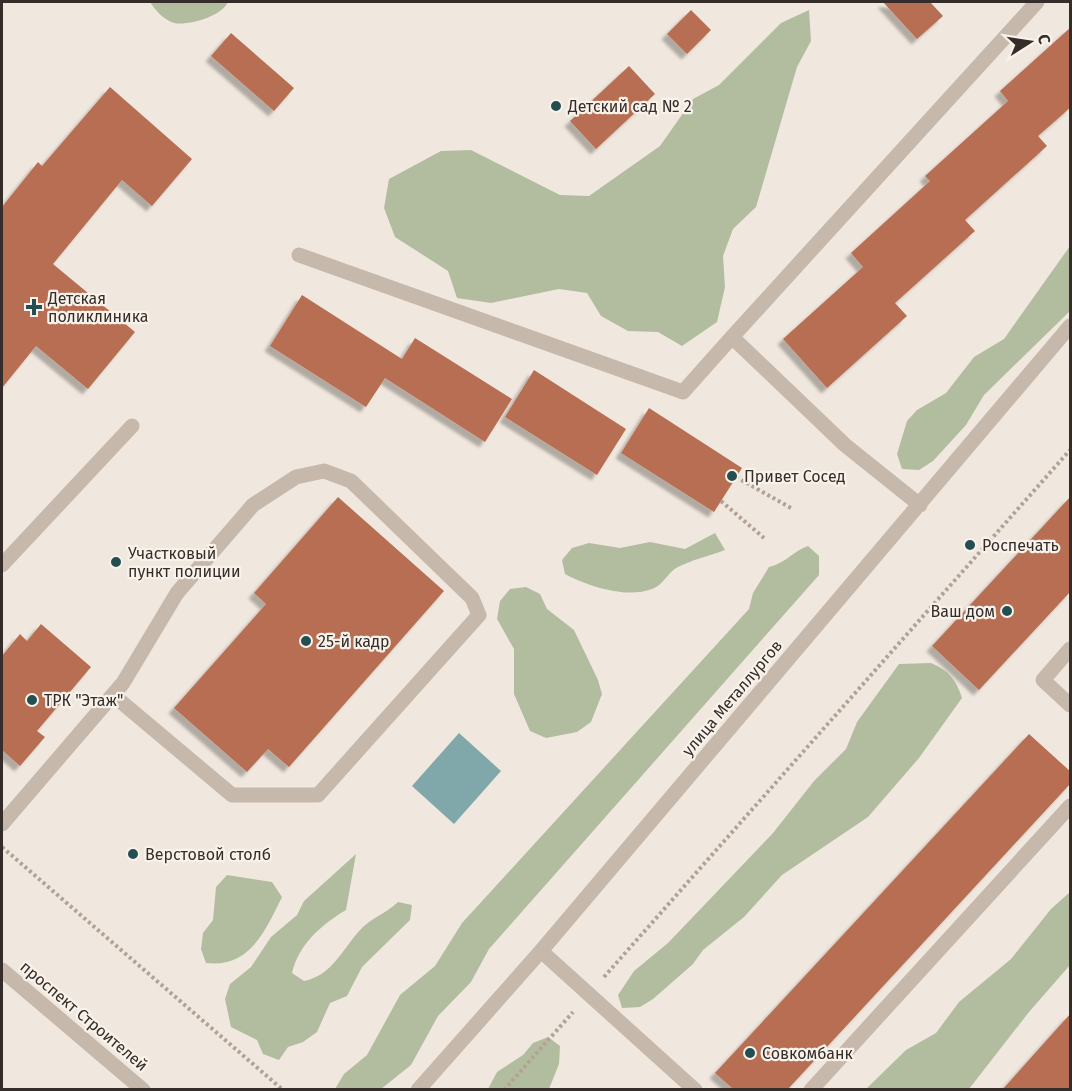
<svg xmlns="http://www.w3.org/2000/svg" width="1072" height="1091" viewBox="0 0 1072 1091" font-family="'Fira Sans',sans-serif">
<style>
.green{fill:#b2bd9f}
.water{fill:#80a7a9}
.building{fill:#b86e53;filter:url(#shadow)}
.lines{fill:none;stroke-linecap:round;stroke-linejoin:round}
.path{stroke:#b2a295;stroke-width:4;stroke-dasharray:3 3;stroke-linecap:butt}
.minor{stroke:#c6b8ab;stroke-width:15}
.poi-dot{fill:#234e52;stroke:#f8f2ea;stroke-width:2}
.labels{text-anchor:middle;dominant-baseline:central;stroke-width:4.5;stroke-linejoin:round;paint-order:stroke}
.poi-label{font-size:16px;fill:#352d29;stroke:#f8f2ea;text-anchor:start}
.street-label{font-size:16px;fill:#352d29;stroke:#f8f2ea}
</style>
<defs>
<filter id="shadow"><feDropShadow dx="-5.5" dy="5.5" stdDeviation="1.5" flood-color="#0004"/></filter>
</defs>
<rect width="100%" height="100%" fill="#f0e8de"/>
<path class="green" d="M 150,2 L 228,2 C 222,16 189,26 174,23 C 164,20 155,10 150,2 Z
M 809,10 L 811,41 L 797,67 L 756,207 L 733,229 L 723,256 L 725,287 L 717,322 L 682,346 L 658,332 L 628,331 L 601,316 L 587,293 L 559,289 L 491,303 L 457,298 L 448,271 L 395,237 L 384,208 L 389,179 L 441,151 L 471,150 L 560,195 L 589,196 L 660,146 L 693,99 L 719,85 L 781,23 Z
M 1070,246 L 1070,311 L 984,395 L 966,425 L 933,461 L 919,470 L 902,469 L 897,454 L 907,421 L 917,410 L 946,393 L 974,357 L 1004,339 Z
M 715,533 L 725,550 C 709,556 691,560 676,568 C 667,574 663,585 652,589 C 627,599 587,586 565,574 L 562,560 L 572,548 L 589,543 L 620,548 L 650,542 L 685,549 Z
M 808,546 L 819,556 L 819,575 L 489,949 L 471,982 L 438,1016 L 411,1065 L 381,1089 L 335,1089 L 344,1074 L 367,1055 L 400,995 L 435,966 L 462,923 L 749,609 L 753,593 L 769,567 C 788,562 790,553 808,546 Z
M 526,587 L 540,594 L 547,609 L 574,630 L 598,680 L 602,694 L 591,722 L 577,732 L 546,738 L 530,731 L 514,694 L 514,649 L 497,619 L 500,601 L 510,589 Z
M 931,663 C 949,671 956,679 962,698 L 919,758 L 868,817 L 782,875 L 744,917 L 703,950 L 693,964 L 653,999 L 640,1007 L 622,1008 L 618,995 L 634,971 L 668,943 L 773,833 L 814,781 L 846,749 L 857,722 L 899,664 Z
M 356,854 L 346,910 C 321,925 299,944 292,973 L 304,981 C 333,975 342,949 361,929 C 371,918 387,913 398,902 L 412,905 L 410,920 L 362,967 L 347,996 L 330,1003 L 317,1032 L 303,1042 L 288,1047 L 279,1060 L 263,1054 L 257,1040 L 231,1027 L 225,999 L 230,984 L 251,967 L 271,937 L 297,915 L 304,901 Z
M 227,875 L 272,882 L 282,897 C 265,931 250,968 206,963 L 201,949 L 203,933 L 213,920 L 216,887 Z
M 1070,892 L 1070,965 L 1029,1012 L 969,1089 L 866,1089 L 906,1050 L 936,1033 L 959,1002 L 1011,959 L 1051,909 Z
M 548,1037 L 560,1046 L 559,1064 L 549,1089 L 488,1089 L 497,1072 L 523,1055 L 533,1043 Z"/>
<path class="water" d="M 459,733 L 501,771 L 454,824 L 412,786 Z"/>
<path class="building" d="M 883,2 L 930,2 L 943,16 L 917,39 Z
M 691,10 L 711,30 L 687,54 L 667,34 Z
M 1071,27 L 1071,107 L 1038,136 L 1047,146 L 965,220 L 975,231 L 895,303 L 907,316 L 827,388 L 783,339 L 863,267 L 851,253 L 930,181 L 925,176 L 1008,101 L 1000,91 Z
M 231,33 L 294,88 L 274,111 L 211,56 Z
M 629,66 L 655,94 L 596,149 L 570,121 Z
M 110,87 L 192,159 L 152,206 L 122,180 L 53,264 L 135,332 L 88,389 L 36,346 L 2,388 L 2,207 L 38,162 L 42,166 Z
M 302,295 L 402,359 L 415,338 L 512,399 L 485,442 L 385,378 L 366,407 L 270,346 Z
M 534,370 L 626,429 L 597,475 L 505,417 Z
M 649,408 L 742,468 L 714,512 L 621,453 Z
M 1071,496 L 1071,591 L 979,690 L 932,646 Z
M 338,497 L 444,591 L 289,767 L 268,749 L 247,772 L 174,708 L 266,604 L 254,593 Z
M 41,624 L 91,667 L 37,731 L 45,737 L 20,766 L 2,750 L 2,656 L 20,634 L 27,641 Z
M 1029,734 L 1071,772 L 1071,783 L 788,1089 L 733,1089 L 715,1073 Z
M 1071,1013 L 1071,1089 L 1003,1089 Z"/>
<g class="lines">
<path class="path" d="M 736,477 L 791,508
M 721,501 L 764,538
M 2,847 L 283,1090
M 604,977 L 1070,450
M 504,1090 L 573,1012"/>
<path class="minor" d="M 299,255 L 683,392 L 732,337
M 920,505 L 845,445 L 732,337 L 1037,2
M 2,565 L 132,426
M 1070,649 L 1043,680 L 1070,705
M 2,824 L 123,683 L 177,593 L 253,505 L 296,477 L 324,471 L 351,481 L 472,598 L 479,615 L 318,795 L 232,795 L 113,695
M 541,951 L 695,1090
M 2,970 L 143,1090
M 418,1090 L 541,951 L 1070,326
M 811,1090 L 1070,806"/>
</g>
<g class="poi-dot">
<circle cx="556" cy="106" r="6"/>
<path d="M31 298h6v6h6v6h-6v6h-6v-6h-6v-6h6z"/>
<circle cx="732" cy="476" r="6"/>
<circle cx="970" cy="545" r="6"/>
<circle cx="116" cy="562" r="6"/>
<circle cx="1007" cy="611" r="6"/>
<circle cx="306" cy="641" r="6"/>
<circle cx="32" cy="700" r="6"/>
<circle cx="133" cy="854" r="6"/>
<circle cx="750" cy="1053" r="6"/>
</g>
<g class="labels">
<g class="poi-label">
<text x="568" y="106">Детский сад № 2</text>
<text x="48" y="298">Детская<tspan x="48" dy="18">поликлиника</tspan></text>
<text x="744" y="476">Привет Сосед</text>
<text x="982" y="545">Роспечать</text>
<text x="128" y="553">Участковый<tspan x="128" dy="18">пункт полиции</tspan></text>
<text x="995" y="611" text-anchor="end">Ваш дом</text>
<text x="318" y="641">25-й кадр</text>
<text x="44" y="700">ТРК "Этаж"</text>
<text x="145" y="854">Верстовой столб</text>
<text x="762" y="1053">Совкомбанк</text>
</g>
<g class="street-label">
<text transform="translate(732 698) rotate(-50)">улица Металлургов</text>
<text transform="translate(84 1016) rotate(40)">проспект Строителей</text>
</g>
</g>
<rect width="1072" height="1091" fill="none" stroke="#352d29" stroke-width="6"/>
<g transform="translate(1030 42) rotate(78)" stroke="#f8f2ea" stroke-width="4.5" paint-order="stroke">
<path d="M0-4.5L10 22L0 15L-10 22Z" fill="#352d29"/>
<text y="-9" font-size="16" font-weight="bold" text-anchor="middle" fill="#352d29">С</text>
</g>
</svg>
